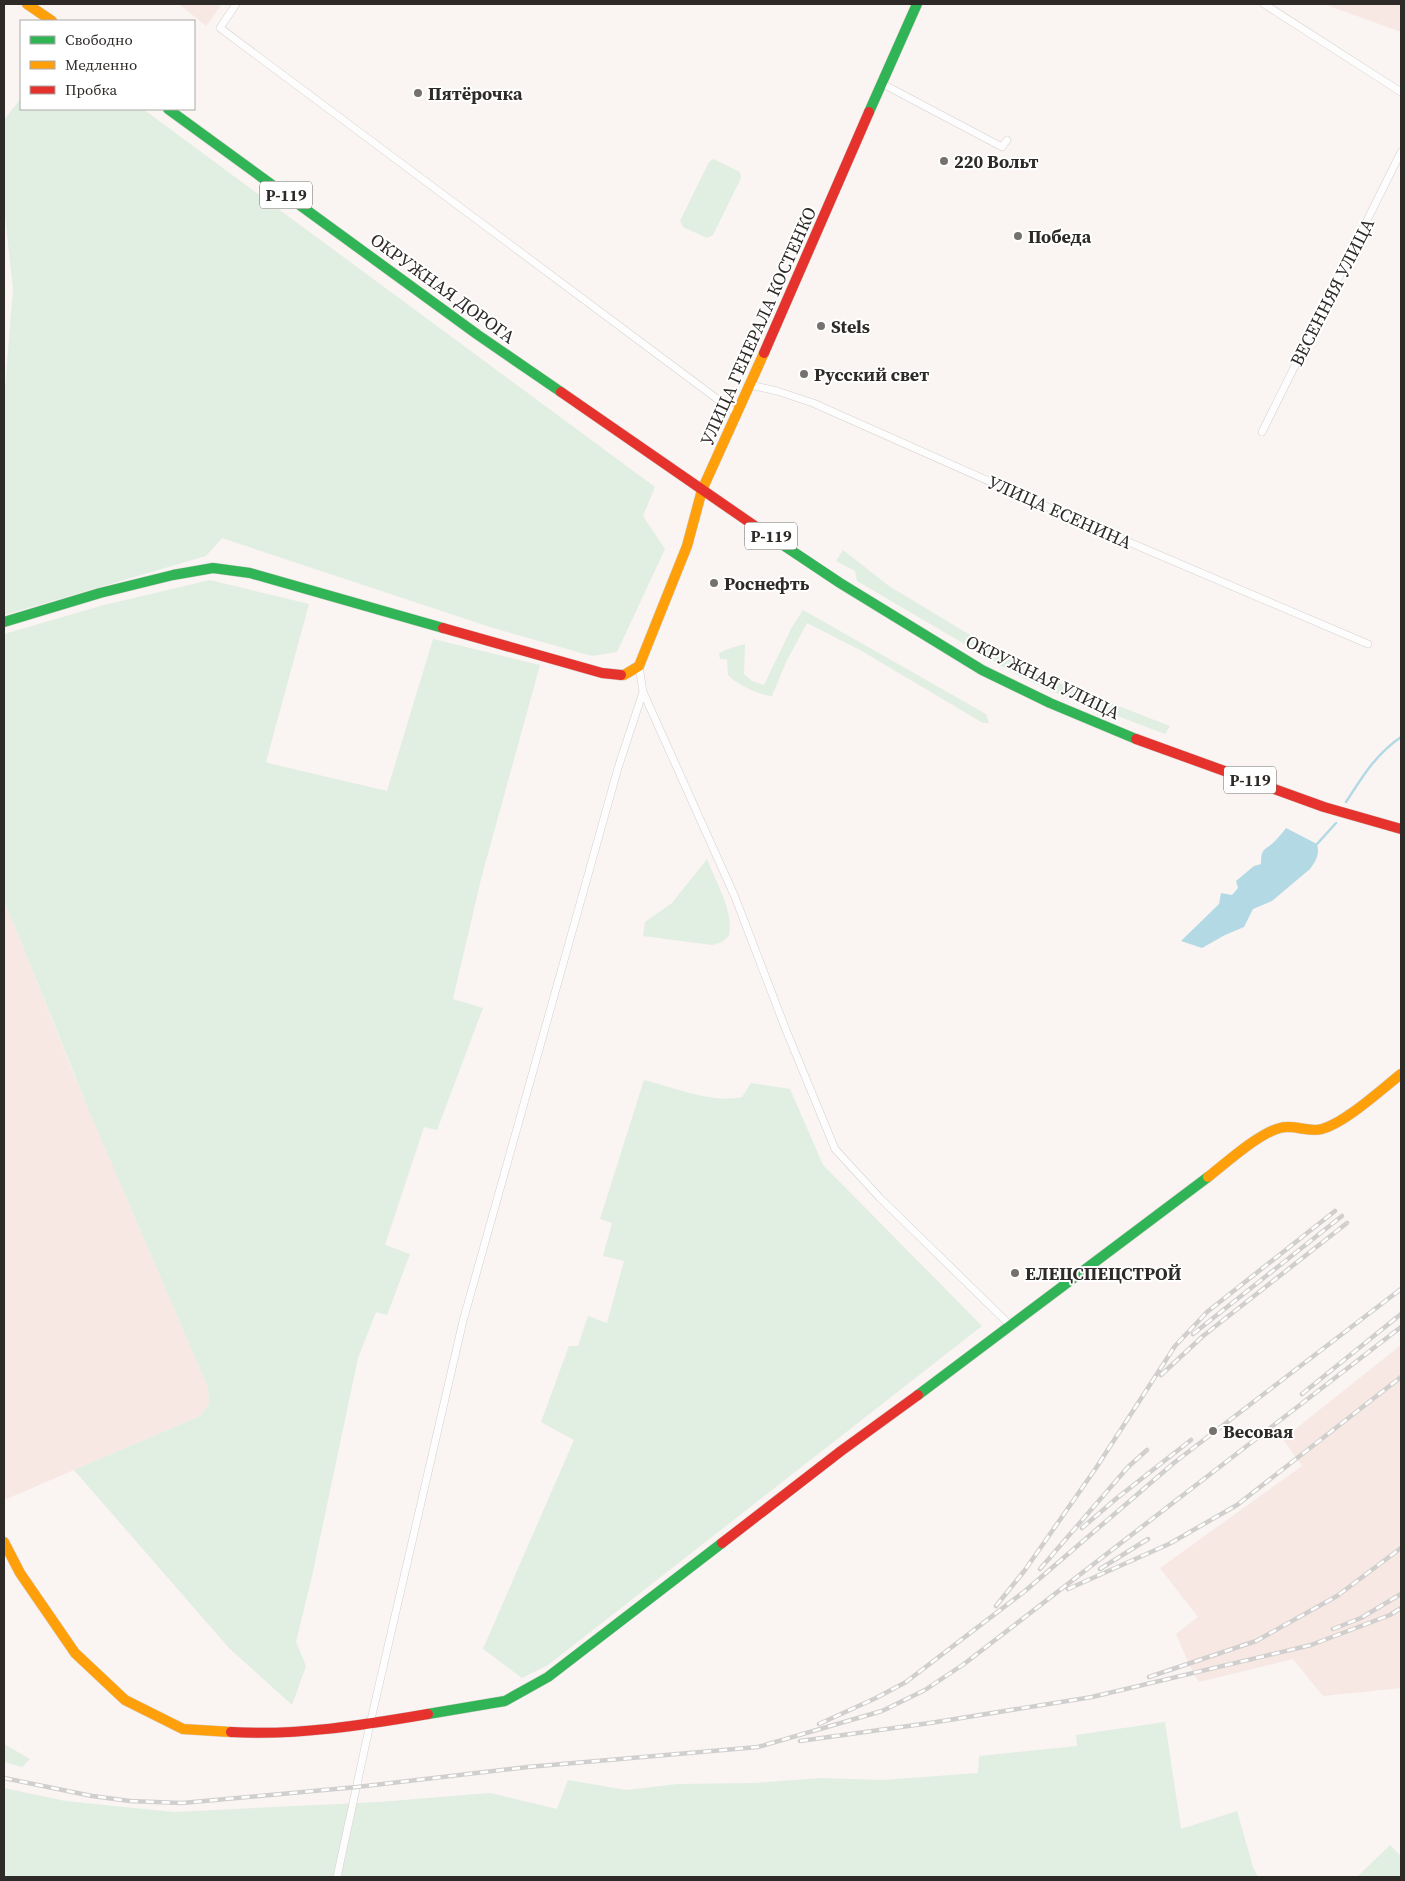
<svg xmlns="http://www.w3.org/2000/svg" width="1405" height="1881" viewBox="0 0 1405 1881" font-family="'Source Serif 4',serif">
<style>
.built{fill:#f7e8e3}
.green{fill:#e1eee2}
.water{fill:#b3dae4}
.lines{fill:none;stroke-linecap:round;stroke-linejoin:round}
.stream{stroke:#b3dae4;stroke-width:2.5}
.street-casing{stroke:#d5d0ce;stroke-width:8}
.fast-casing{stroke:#d5d0ce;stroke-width:11}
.slow-casing{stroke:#d5d0ce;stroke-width:11}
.jam-casing{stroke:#d5d0ce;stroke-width:11}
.street{stroke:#fefdfd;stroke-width:7}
.fast{stroke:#30b455;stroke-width:10}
.slow{stroke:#ff9f0a;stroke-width:10}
.jam{stroke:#e5322d;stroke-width:10}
.rail-casing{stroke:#d1cfce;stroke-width:4.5}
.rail{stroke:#fff;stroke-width:2.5;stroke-dasharray:8;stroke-linecap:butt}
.poi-dot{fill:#75716f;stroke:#fff;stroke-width:2}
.labels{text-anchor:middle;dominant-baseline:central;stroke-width:4;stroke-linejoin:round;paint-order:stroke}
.shield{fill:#fff;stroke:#6d6a68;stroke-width:1}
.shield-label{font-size:16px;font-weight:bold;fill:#2e2a28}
.poi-label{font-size:18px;font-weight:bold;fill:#2e2a28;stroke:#fff;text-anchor:start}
.street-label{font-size:18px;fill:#2e2a28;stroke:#fff}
</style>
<rect width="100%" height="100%" fill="#faf4f2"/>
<path class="built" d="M 179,4 L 222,4 L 206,26 Z
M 1324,4 L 1401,4 L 1401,32 Z
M 4,900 L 74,1075 L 208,1388 L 209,1404 L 200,1416 L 4,1500 Z
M 1401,1345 L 1401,1688 L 1323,1696 L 1293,1659 L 1199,1682 L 1193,1673 L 1176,1634 L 1198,1617 L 1160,1568 L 1302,1466 L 1283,1439 Z"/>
<path class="green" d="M 21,98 L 21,109 L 143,109 L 655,487 L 643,516 L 665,549 L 617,652 L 592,656 L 493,628 L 222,538 L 206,556 L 4,615 L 4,401 L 13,289 L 4,206 L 4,120 Z
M 713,159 L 740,172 L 741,178 L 713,235 L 707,238 L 683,227 L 680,221 L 709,162 Z
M 843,550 L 889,586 L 1033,673 L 1170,726 L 1165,734 L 1054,692 L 1019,676 L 857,581 L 855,571 L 836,561 Z
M 210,580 L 309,604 L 266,762 L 272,764 L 387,791 L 433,639 L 540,665 L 481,879 L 453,999 L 483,1008 L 437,1130 L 424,1127 L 385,1245 L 410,1254 L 387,1315 L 376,1312 L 358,1358 L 312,1576 L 296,1642 L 306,1666 L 292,1705 L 229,1648 L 74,1470 L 200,1416 L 209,1404 L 208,1388 L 90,1113 L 4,900 L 4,634 L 104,605 Z
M 803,610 L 986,714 L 989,723 L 983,723 L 860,650 L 807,623 L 786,662 L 772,696 C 759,695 736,684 728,675 L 727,659 L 720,659 L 719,653 L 728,649 L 745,644 L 744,674 L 752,681 L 764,685 L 792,627 Z
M 707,859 C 716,883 734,910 729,936 L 722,942 L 712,945 L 643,936 L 645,922 L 672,903 Z
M 644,1080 C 673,1087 712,1104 742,1097 L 751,1083 L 790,1089 L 823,1165 L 982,1326 L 548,1665 L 522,1678 L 483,1649 L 574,1440 L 541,1422 L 569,1346 L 578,1346 L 588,1316 L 607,1323 L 624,1261 L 603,1256 L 612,1223 L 600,1219 Z
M 1165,1722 L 1181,1829 L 1237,1811 L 1253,1867 L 1258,1877 L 4,1877 L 4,1788 L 65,1801 L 174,1812 L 379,1802 L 490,1793 L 557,1809 L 568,1780 L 626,1790 L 678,1784 L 755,1783 L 821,1778 L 883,1780 L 978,1773 L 979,1756 L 1077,1746 L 1076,1735 Z
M 4,1744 L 30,1759 L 22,1767 L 4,1762 Z
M 1390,1845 L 1401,1856 L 1401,1877 L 1357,1877 Z"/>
<path class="water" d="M 1286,828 L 1317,844 C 1320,854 1316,861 1310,869 L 1272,901 L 1253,909 L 1244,927 L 1225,935 L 1202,948 L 1181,941 L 1219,904 L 1221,893 L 1232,895 L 1238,888 L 1236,881 L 1254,866 L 1261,864 C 1261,847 1265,851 1275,841 C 1279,837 1283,832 1286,828 Z"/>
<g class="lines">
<path class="stream" d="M 1346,802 C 1363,776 1375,755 1401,737
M 1317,844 L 1336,823"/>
<defs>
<path id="street" d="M 236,4 L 220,28 L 736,413
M 1264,4 L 1401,92
M 881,83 L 1002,147 L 1007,140
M 750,385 L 777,391 L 813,403 L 1063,514 L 1368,644
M 1262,432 L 1401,152
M 639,666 L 643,692 L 735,897 L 786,1030 L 835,1149 L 880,1198 L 1011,1326
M 337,1877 L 370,1724 L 463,1321 L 618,768 L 643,692"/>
<path id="fast" d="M 168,109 L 478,335 L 561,392
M 869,112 L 917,4
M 762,531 L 840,583 L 982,670 L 1050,703 L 1136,739
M 4,622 L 100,593 L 173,575 L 213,568 L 250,573 L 443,628
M 918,1395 L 1208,1177
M 428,1714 L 505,1701 L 548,1677 L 722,1543"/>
<path id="slow" d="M 27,4 L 52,21
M 621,675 L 624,675 L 639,666 L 687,546 L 702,490 L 764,353
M 1208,1177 C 1226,1163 1259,1133 1280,1128 C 1294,1124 1309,1133 1322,1129 C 1345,1123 1382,1089 1401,1074
M 4,1542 L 20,1573 L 75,1653 L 125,1700 L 183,1729 L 231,1732"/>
<path id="jam" d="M 764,353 L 869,112
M 561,392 L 762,531
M 443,628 L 602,673 L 621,675
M 1136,739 L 1324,807 L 1401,829
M 722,1543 L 841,1451 L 918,1395
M 231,1732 C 297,1736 364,1725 428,1714"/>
</defs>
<use href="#street" class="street-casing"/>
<use href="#fast" class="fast-casing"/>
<use href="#slow" class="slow-casing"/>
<use href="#jam" class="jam-casing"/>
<use href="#street" class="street"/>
<use href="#fast" class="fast"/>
<use href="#slow" class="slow"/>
<use href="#jam" class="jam"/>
<defs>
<path id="rail" d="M 1193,1334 L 1342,1216
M 1161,1375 L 1203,1336 L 1347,1223
M 1302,1394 L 1401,1314
M 1082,1528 L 1117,1498 L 1191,1440
M 1040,1569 L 1128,1467 L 1147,1450
M 1100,1569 L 1148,1539
M 1068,1589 L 1169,1544 L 1237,1505 L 1401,1377
M 996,1606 L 1025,1570 L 1096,1468 L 1175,1346 L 1207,1312 L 1335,1211
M 1333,1629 L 1361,1618 L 1401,1594
M 1149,1677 L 1256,1641 L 1337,1596 L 1401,1548
M 819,1724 L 876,1698 L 906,1682 L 1025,1591 L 1175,1462 L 1401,1289
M 800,1741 L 930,1723 L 1092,1697 L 1311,1645 L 1390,1615 L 1401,1608
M 4,1778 L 92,1796 L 130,1801 L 182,1803 L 357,1787 L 528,1767 L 758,1747 L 882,1711 L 925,1690 L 964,1664 L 1401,1327"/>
</defs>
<use href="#rail" class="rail-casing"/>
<use href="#rail" class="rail"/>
</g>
<g class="poi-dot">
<circle cx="418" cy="93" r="5"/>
<circle cx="944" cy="161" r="5"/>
<circle cx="1018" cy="236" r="5"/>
<circle cx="821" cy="326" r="5"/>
<circle cx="804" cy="374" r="5"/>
<circle cx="714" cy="583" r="5"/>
<circle cx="1015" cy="1273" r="5"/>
<circle cx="1213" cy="1431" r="5"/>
</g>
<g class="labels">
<g class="shield">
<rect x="260" y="181.5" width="52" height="27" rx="4"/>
<rect x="745" y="522.5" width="52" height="27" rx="4"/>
<rect x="1224" y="766.5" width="52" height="27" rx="4"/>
</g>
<g class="shield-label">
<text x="286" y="195">Р-119</text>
<text x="771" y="536">Р-119</text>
<text x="1250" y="780">Р-119</text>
</g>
<g class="poi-label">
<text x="428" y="93">Пятёрочка</text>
<text x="954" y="161">220 Вольт</text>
<text x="1028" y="236">Победа</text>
<text x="831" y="326">Stels</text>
<text x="814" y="374">Русский свет</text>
<text x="724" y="583">Роснефть</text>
<text x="1025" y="1273">ЕЛЕЦСПЕЦСТРОЙ</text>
<text x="1223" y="1431">Весовая</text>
</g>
<g class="street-label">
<text transform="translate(443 288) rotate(36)">ОКРУЖНАЯ ДОРОГА</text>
<text transform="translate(1332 292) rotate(-63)">ВЕСЕННЯЯ УЛИЦА</text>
<text transform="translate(758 326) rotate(-66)">УЛИЦА ГЕНЕРАЛА КОСТЕНКО</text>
<text transform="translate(1060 512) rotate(24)">УЛИЦА ЕСЕНИНА</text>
<text transform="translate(1043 677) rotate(26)">ОКРУЖНАЯ УЛИЦА</text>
</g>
</g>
<rect width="1405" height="1881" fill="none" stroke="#2e2a28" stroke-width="10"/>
<rect x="20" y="20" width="175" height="90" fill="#ffffff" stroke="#abaaa9"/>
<rect x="30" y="36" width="25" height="8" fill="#30b455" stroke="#abaaa9"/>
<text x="65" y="45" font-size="15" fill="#2e2a28">Свободно</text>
<rect x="30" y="61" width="25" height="8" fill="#ff9f0a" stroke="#abaaa9"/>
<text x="65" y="70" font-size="15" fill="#2e2a28">Медленно</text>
<rect x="30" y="86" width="25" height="8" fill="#e5322d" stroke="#abaaa9"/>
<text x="65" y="95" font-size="15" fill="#2e2a28">Пробка</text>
</svg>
